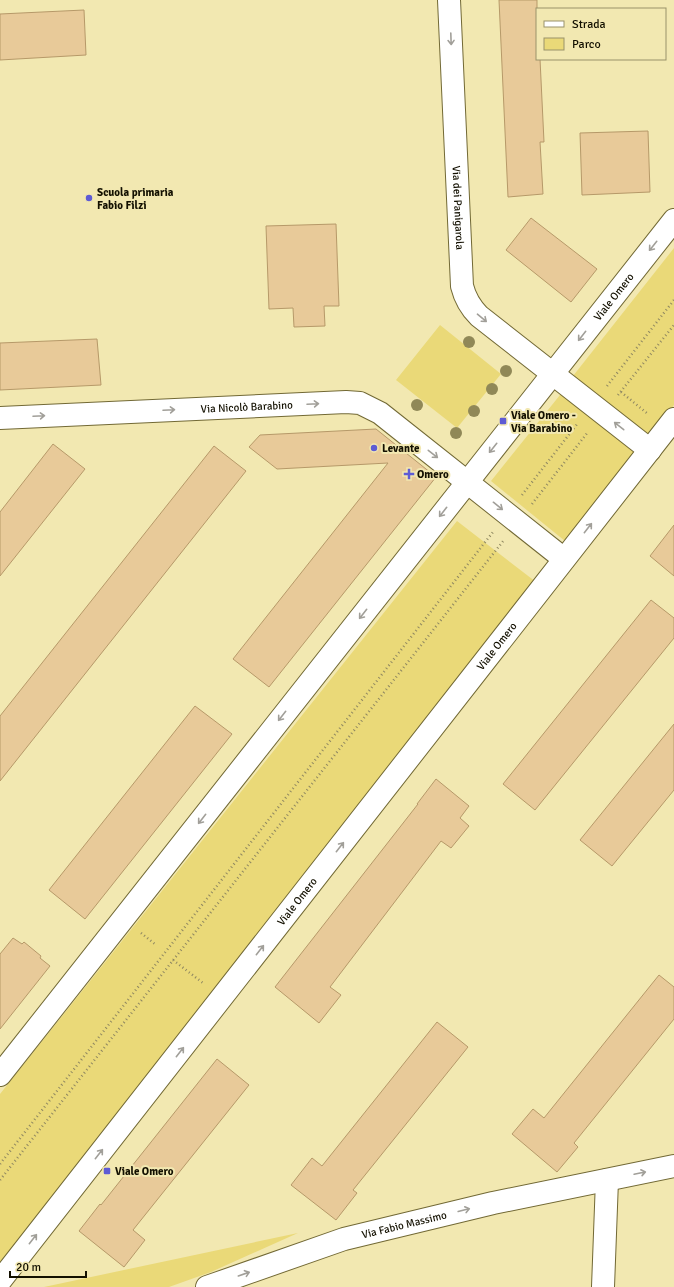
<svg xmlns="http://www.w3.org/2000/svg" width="674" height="1287" viewBox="0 0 674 1287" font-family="Signika,sans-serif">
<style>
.green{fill:#ead978}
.building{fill:#e8ca99;stroke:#b69969}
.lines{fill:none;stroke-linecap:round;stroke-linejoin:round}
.minor-casing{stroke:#726935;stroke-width:24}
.tertiary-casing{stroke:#726935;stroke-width:24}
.secondary-casing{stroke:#726935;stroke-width:24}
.path{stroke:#8e8761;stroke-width:2.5;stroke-dasharray:1 3;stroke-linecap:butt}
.minor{stroke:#fff;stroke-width:22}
.tertiary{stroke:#fff;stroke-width:22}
.secondary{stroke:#fff;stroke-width:22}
.tree{fill:#908857}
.oneway{stroke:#a19f99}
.poi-dot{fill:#5e5bd4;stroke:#f2e8b1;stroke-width:1.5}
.labels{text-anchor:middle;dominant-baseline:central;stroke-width:4;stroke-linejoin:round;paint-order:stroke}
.poi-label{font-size:11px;font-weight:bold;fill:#131000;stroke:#f2e8b1;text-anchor:start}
.street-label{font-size:11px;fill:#131000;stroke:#f2e8b1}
</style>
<rect width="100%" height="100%" fill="#f2e8b1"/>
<path class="green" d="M 674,248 L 674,405 L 649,437 L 573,376 Z
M 440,325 L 501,374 L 457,428 L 396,380 Z
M 564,390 L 638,449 L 565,541 L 491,481 Z
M 457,521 L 536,582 L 0,1264 L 0,1094 Z
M 298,1233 L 211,1272 L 169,1287 L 44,1287 Z"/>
<path class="building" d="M 499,0 L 537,0 L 537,59 L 540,59 L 544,142 L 540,142 L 543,194 L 508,197 Z
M 84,10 L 86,55 L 0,60 L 0,14 Z
M 648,131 L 650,192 L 582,195 L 580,133 Z
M 531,218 L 597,269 L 571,302 L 506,250 Z
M 336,224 L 339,306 L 324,306 L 325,326 L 294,327 L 293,308 L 269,309 L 266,226 Z
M 97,339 L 101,385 L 0,390 L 0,343 Z
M 376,429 L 436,477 L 269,687 L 233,659 L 388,463 L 277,469 L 249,447 L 260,435 Z
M 53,444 L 85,469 L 0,576 L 0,512 Z
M 214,446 L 246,471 L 0,781 L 0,716 Z
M 674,525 L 674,576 L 650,556 Z
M 651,600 L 674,618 L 674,638 L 535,810 L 503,784 Z
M 195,706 L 232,734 L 85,919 L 49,890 Z
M 674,724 L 674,790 L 612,866 L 580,840 Z
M 436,779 L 469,806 L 460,818 L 469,826 L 451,848 L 441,841 L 330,987 L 341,995 L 319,1023 L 275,987 L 418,804 L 417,804 Z
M 13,938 L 22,944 L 24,942 L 41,956 L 40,958 L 50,966 L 0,1029 L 0,954 Z
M 659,975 L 674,987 L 674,1019 L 574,1143 L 578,1147 L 557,1172 L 512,1134 L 533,1109 L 544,1118 Z
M 437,1022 L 468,1047 L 353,1190 L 357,1193 L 336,1220 L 291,1185 L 312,1158 L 322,1166 Z
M 217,1059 L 249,1085 L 133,1230 L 145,1240 L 124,1267 L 79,1231 L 100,1204 L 101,1205 Z"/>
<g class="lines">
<defs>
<g id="minor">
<path id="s1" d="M 449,0 L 462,286 C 465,298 470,307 479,316 L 650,450"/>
<path id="s2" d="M 0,418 L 346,402 L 360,403 L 380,413 L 564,559"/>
<path d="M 603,1287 L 607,1180"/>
</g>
<g id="tertiary">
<path id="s3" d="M 0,1075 L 674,220"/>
<path id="s4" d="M 0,1281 L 674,419"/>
</g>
<g id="secondary">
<path id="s5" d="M 207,1287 L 344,1239 L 493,1203 L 674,1166"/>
</g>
</defs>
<use href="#minor" class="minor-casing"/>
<use href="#tertiary" class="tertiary-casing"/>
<use href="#secondary" class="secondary-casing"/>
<path class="path" d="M 607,386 L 674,300
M 621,392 L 648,414
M 618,395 L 674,325
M 522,495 L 578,423
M 532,504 L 588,432
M 141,933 L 156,945
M 173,960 L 203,983
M 0,1164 L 493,532
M 0,1180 L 504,540"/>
<use href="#minor" class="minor"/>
<use href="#tertiary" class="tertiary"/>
<use href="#secondary" class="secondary"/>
</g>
<g class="tree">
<circle cx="469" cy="342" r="6"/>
<circle cx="506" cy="371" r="6"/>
<circle cx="492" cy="389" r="6"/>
<circle cx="417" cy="405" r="6"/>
<circle cx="474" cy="411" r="6"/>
<circle cx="456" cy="433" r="6"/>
</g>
<defs><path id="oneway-shaft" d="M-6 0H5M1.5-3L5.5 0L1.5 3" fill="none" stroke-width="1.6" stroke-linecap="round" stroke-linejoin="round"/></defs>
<g class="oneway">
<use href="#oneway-shaft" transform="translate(451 39) rotate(88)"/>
<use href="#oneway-shaft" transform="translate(653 246) rotate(129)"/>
<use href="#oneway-shaft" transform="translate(482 318) rotate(40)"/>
<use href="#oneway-shaft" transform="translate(582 336) rotate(128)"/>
<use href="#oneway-shaft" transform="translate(313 404) rotate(-3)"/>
<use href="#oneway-shaft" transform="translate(169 410) rotate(-3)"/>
<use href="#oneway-shaft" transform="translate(39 416) rotate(-3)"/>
<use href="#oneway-shaft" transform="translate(619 426) rotate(-142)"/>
<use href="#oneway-shaft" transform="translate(493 448) rotate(129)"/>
<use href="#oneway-shaft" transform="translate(433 454) rotate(38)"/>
<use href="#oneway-shaft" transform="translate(498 506) rotate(39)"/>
<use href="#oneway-shaft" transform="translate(443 512) rotate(128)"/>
<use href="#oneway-shaft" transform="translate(588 528) rotate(-52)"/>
<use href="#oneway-shaft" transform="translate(363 614) rotate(128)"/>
<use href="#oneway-shaft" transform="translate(282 716) rotate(128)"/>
<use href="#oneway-shaft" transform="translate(202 819) rotate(128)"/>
<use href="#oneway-shaft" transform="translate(340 847) rotate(-52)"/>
<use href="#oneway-shaft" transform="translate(260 950) rotate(-52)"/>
<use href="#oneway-shaft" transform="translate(180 1052) rotate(-52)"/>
<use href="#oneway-shaft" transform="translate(99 1154) rotate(-52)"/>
<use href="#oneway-shaft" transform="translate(640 1173) rotate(-12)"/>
<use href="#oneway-shaft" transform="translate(464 1210) rotate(-14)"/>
<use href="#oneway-shaft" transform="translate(33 1239) rotate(-52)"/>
<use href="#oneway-shaft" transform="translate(244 1274) rotate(-19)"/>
</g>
<g class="poi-dot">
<circle cx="89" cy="198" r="4"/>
<rect x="499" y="417" width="8" height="8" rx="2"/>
<circle cx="374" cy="448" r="4"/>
<path d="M407 468h4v4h4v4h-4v4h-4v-4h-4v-4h4z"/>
<rect x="103" y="1167" width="8" height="8" rx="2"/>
</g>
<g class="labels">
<g class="poi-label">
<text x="97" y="192">Scuola primaria<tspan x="97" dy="13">Fabio Filzi</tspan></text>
<text x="511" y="415">Viale Omero -<tspan x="511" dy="13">Via Barabino</tspan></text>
<text x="382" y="448">Levante</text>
<text x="417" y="474">Omero</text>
<text x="115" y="1171">Viale Omero</text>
</g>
<g class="street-label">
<text stroke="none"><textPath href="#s1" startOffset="208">Via dei Panigarola</textPath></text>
<text stroke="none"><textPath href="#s3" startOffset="991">Viale Omero</textPath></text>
<text stroke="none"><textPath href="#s2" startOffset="247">Via Nicolò Barabino</textPath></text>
<text stroke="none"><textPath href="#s4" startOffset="806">Viale Omero</textPath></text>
<text stroke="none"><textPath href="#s4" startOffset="482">Viale Omero</textPath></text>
<text stroke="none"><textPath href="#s5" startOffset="207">Via Fabio Massimo</textPath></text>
</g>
</g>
<rect x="536" y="8" width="130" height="52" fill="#f2e8b1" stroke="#99926a"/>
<rect x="544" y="21" width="20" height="6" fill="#ffffff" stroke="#99926a"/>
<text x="572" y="28" font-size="12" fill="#131000">Strada</text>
<rect x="544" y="38" width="20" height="12" fill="#ead978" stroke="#99926a"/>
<text x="572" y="48" font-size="12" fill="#131000">Parco</text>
<path d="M10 1271v6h76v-6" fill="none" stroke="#131000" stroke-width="2"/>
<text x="16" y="1271" font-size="12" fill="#131000" stroke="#f2e8b1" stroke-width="3" paint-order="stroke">20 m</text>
</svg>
